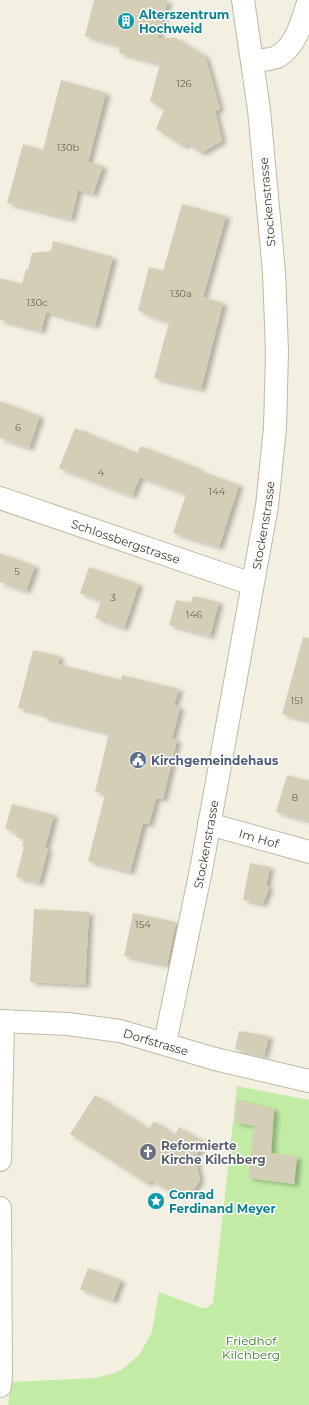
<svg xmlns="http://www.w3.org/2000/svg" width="309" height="1405" viewBox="0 0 309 1405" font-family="Montserrat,sans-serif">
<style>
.green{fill:#c2eca6}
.building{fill:#d5ceb6;filter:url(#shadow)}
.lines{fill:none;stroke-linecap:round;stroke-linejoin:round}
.minor-casing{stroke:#bfbaa4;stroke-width:24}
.tertiary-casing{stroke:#bfbaa4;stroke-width:24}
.minor{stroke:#fff;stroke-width:22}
.tertiary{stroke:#fff;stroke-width:22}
.labels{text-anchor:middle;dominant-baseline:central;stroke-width:3;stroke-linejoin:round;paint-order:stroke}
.number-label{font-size:10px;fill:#696453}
.culture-label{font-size:12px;font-weight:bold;fill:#0d838f;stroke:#fff;text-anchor:start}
.street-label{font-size:12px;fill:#454032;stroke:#fff}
.service-label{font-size:12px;font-weight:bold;fill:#4e5e75;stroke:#fff;text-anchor:start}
.worship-label{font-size:12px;font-weight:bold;fill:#5b616d;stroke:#fff;text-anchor:start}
.park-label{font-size:12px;fill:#357c20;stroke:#fff}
</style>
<defs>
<filter id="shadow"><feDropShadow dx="4.5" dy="2.5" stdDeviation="2" flood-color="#0004"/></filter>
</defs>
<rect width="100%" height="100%" fill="#f3f0e2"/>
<path class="green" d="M 237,1086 L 309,1100 L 309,1405 L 8,1405 L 11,1382 L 95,1378 L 115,1373 L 121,1370 L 139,1355 L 152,1332 L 159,1292 L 202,1308 L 206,1308 L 213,1303 Z"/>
<path class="building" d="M 94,0 L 168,0 L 158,38 L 176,38 L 205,56 L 220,109 L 215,111 L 222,141 L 201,153 L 188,144 L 183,146 L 156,129 L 164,110 L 150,101 L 160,64 L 119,53 L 120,46 L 85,36 Z
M 61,80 L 106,93 L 88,162 L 103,166 L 93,194 L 78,190 L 71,219 L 7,203 L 23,144 L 43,150 Z
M 182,204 L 226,216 L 203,297 L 223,303 L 201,389 L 154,378 L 169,322 L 150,316 L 138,310 L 149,267 L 163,271 Z
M 53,241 L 113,257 L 95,326 L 46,312 L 41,331 L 0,320 L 0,278 L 22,284 L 26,269 L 28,270 L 32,253 L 51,251 Z
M 0,401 L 40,416 L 29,448 L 0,438 Z
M 75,428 L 137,453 L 141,446 L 198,468 L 198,470 L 239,485 L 219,547 L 173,533 L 186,494 L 140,477 L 132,496 L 59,468 Z
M 0,553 L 35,566 L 26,591 L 0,582 Z
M 89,567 L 139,584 L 124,628 L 95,618 L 101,601 L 80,593 Z
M 193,596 L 219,602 L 210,636 L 169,625 L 176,600 L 191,603 Z
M 303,637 L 309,638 L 309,721 L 282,714 Z
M 33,650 L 60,656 L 58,664 L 121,680 L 122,675 L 179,689 L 174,705 L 180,707 L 172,739 L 177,740 L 163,799 L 156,798 L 149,824 L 143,823 L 130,872 L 88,861 L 105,794 L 95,792 L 109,733 L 43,717 L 44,714 L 18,708 Z
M 287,775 L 309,781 L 309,821 L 276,812 Z
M 12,804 L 54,815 L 45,848 L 48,849 L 39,883 L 16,877 L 24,847 L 22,847 L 24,839 L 16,837 L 18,832 L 5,829 Z
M 250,863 L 270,867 L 266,886 L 269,887 L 263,904 L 243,900 Z
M 34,909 L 89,912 L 85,985 L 30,982 Z
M 133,913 L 176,922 L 167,965 L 124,956 Z
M 239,1031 L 269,1036 L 264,1056 L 235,1049 Z
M 95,1095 L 149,1129 L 154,1121 L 175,1135 L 179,1127 L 204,1142 L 195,1157 L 200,1180 L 192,1193 L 177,1196 L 151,1180 L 148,1184 L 70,1134 Z
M 237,1100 L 274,1109 L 271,1153 L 297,1157 L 294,1184 L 248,1178 L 254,1126 L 235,1122 Z
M 88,1268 L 121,1280 L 113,1301 L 80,1289 Z"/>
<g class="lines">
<defs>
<g id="minor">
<path d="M 252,61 C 259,60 270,60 277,57 C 297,46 302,20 309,0"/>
<path id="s1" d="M 0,498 L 252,584"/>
<path id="s2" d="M 209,824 L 309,852"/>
<path id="s3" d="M 165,1043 L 201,870 L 267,506 L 275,428 L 277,351 L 274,272 L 259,110 L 243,0"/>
<path d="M 0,1160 L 3,1021"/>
<path d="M 0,1208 L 1,1375 L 0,1386"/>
</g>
<g id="tertiary">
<path id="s4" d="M 0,1021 L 68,1024 L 120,1031 L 215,1059 L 309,1081"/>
</g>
</defs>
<use href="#minor" class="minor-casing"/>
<use href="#tertiary" class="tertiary-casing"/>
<use href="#minor" class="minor"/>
<use href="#tertiary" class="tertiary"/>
</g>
<defs>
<symbol id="building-disc" viewBox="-11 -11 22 22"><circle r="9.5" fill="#0f9aa8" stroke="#fff"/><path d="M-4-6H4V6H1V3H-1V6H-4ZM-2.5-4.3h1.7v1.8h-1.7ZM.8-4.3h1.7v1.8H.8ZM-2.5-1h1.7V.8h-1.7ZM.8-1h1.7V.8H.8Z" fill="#fff"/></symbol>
<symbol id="civic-disc" viewBox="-11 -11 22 22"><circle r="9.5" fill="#5c6f8a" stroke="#fff"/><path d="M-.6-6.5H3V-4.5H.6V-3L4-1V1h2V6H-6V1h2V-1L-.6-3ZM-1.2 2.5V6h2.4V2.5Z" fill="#fff"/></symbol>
<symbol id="church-disc" viewBox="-11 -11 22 22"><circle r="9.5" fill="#6b7280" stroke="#fff"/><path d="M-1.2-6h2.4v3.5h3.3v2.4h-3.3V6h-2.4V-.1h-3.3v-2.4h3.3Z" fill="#fff"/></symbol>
<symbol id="sight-disc" viewBox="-11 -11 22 22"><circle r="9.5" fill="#0f9aa8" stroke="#fff"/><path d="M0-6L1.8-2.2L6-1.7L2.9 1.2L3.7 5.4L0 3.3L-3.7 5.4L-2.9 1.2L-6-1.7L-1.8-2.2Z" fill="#fff"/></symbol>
</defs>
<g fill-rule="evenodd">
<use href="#building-disc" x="116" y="11" width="20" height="20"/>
<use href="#civic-disc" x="128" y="750" width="20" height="20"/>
<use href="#church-disc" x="138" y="1142" width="20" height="20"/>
<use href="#sight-disc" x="146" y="1191" width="20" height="20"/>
</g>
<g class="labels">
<g class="number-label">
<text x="184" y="83">126</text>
<text x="68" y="147">130b</text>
<text x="181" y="293">130a</text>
<text x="37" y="302">130c</text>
<text x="18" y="427">6</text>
<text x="101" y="472">4</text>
<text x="217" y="491">144</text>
<text x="17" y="571">5</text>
<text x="113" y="597">3</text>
<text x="194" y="614">146</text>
<text x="297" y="700">151</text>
<text x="295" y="797">8</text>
<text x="143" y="924">154</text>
</g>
<g class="culture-label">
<text x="139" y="14">Alterszentrum<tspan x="139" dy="14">Hochweid</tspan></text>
<text x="169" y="1194">Conrad<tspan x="169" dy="14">Ferdinand Meyer</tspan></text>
</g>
<g class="street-label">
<text transform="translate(267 202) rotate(-95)">Stockenstrasse</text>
<text stroke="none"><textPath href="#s3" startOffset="527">Stockenstrasse</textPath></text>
<text stroke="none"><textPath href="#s1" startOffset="133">Schlossbergstrasse</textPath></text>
<text stroke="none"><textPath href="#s2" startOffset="52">Im Hof</textPath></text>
<text stroke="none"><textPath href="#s3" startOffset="203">Stockenstrasse</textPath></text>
<text stroke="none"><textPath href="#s4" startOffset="158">Dorfstrasse</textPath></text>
</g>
<g class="service-label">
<text x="151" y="760">Kirchgemeindehaus</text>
</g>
<g class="worship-label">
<text x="161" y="1145">Reformierte<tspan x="161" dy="14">Kirche Kilchberg</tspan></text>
</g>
<g class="park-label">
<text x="251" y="1340">Friedhof<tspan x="251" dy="14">Kilchberg</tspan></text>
</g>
</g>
</svg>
